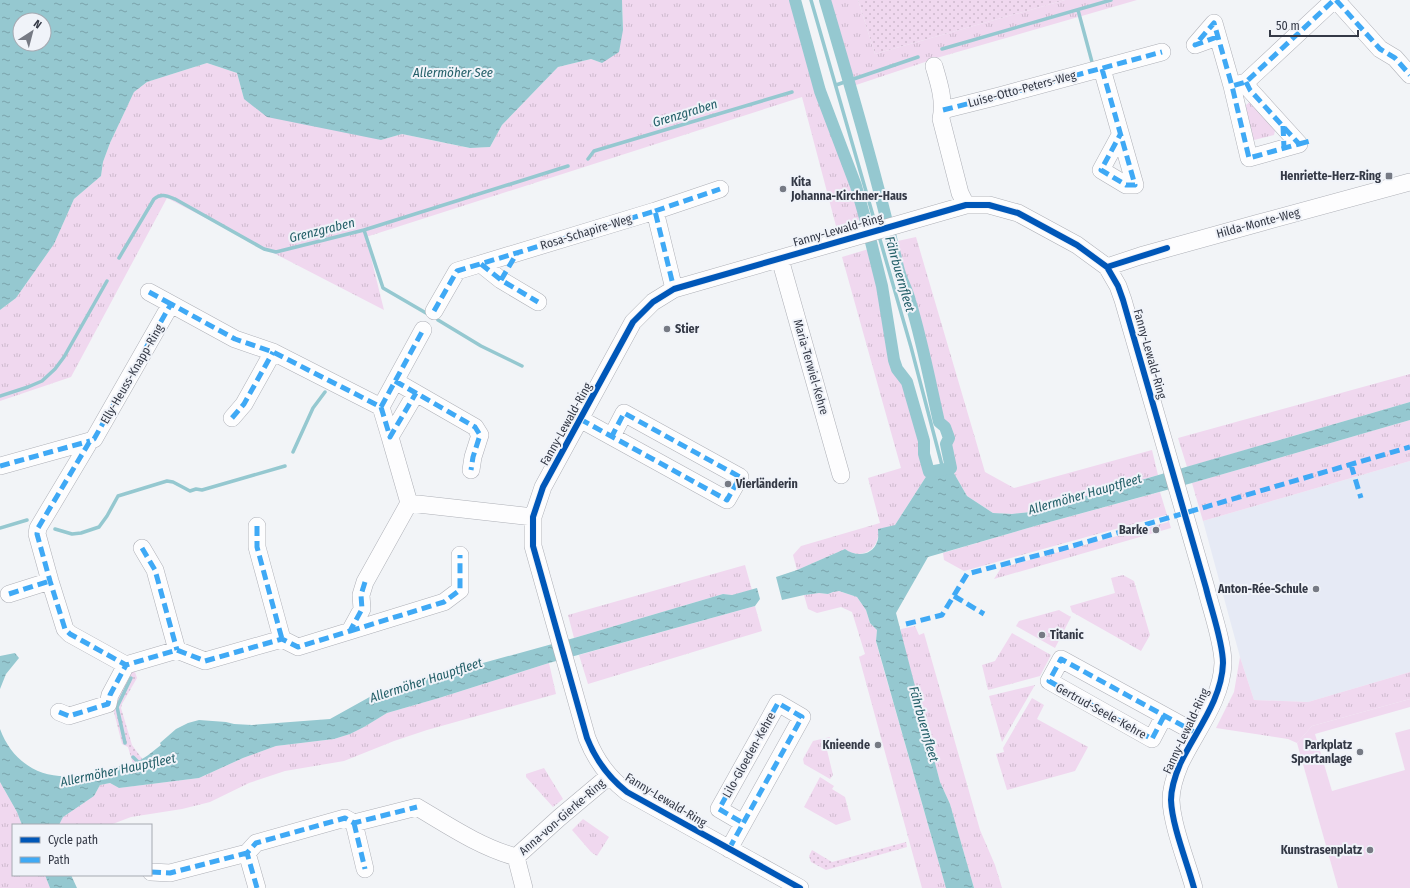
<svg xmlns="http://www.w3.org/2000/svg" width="1410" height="888" viewBox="0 0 1410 888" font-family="'Fira Sans Condensed',sans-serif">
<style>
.built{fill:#e6eaf5}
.grass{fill:url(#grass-dots)}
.park{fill:url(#park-tufts)}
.pitch{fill:#f0d8ef}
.water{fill:url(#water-ripples);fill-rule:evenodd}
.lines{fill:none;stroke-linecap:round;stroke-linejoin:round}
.stream{stroke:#95c8d0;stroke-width:3.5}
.canal{stroke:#95c8d0;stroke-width:12}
.minor-casing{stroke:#aeb0b7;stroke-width:18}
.minor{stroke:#fdfdfe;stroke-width:17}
.quiet{stroke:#3fa9f5;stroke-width:5;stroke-dasharray:10 5;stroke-linecap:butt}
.cycleway-casing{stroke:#f0f3f9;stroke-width:8}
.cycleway{stroke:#0057b8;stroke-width:6}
.poi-dot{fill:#767a84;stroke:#f0f3f9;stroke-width:1.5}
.labels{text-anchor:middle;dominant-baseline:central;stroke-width:4;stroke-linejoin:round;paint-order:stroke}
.street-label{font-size:12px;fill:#343946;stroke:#f0f3f9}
.poi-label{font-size:12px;font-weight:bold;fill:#343946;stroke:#f0f3f9;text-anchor:end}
.water-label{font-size:13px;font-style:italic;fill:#235f68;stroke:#f0f3f9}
</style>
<defs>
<pattern id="grass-dots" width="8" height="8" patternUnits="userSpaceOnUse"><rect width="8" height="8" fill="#f0d8ef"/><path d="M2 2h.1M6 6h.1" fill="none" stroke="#cebace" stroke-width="1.8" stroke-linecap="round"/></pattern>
<pattern id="park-tufts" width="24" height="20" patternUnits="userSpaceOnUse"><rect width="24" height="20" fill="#f0d8ef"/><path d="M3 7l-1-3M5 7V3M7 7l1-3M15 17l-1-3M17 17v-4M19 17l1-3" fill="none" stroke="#cebace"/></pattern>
<pattern id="water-ripples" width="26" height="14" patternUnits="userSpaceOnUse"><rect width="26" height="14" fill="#95c8d0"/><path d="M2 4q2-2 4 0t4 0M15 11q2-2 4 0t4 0" fill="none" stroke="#7aa3ab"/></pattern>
</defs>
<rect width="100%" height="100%" fill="#f2f4f7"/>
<path class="built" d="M 1410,461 L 1410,672 L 1308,702 L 1254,700 L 1240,657 L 1203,521 Z"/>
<path class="grass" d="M 858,0 L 1065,0 L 875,54 Z
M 134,669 L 137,678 L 122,704 L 121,708 L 132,745 L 143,760 L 133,764 L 128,747 L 122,744 L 112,704 L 130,670 Z
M 906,842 L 907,847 L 826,870 L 811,862 L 809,856 L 812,850 L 832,862 Z"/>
<path class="park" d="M 622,0 L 795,0 L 820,91 L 856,186 L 865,218 L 836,226 L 802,97 L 366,237 L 384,310 L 167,198 L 71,377 L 0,401 L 0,310 L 16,298 L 54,244 L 74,199 L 101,176 L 103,162 L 110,143 L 134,92 L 147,82 L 207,63 L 237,73 L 244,99 L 381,140 L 402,134 L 469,148 L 490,147 L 502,125 L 558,67 L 591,59 L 602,63 L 623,30 Z
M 825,0 L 858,0 L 875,54 L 1065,0 L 1137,0 L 940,57 L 850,87 Z
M 1252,100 L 1276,126 L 1274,135 L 1250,141 L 1243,113 L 1246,105 Z
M 916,237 L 985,472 L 1014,488 L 1152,450 L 1158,475 L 1032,512 L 1012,514 L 993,513 L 967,496 L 951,468 L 946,444 L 949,438 L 945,427 L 939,422 L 927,366 L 910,300 L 902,283 L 893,242 Z
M 872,248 L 882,286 L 894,360 L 897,369 L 907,382 L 924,441 L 924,454 L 929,472 L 895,525 L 878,537 C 875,553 858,559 845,549 L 797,570 L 793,555 L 801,546 L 880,523 L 868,478 L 901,468 L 842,257 Z
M 1410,374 L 1410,402 L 1187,467 L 1178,438 Z
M 1410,420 L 1410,461 L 1203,521 L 1192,483 Z
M 1160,492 L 1171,528 L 994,579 L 1001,568 L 1168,522 L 1166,515 L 964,571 L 944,560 L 943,553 L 1035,526 Z
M 745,565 L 752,590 L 732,595 L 723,594 L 574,638 L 568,615 Z
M 1123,575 L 1134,581 L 1150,635 L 1141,651 L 1072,612 L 1070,606 L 1115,593 L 1111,578 Z
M 839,591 L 857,597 L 866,610 L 870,623 L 877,630 L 876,642 L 946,888 L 922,888 L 859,657 L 865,654 L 852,612 L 841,607 L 817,613 L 808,609 L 804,595 L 819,593 L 828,594 L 833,592 Z
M 755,606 L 762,631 L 588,684 L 579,655 Z
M 1059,610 L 1071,617 L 1055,648 L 1016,626 L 1019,621 Z
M 915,626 L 919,635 L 924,633 L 980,830 L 995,865 L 1002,888 L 974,888 L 950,804 L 940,782 L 901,634 L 901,629 Z
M 1012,633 L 1051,655 L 1040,676 L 988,690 L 982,665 L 995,661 Z
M 1240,657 L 1254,700 L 1308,702 L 1410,672 L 1410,699 L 1312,726 L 1297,743 L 1288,739 L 1216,728 L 1234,692 Z
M 549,663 L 556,694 L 427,730 L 394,741 L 344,761 L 285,771 L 249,783 L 210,802 L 182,809 L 131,817 L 110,825 L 59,825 L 63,817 L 94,796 L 100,785 L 110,783 L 119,788 L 199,778 L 243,758 L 276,746 L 334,739 L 350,734 L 364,727 L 387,713 L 439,698 Z
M 1035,685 L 1002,742 L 989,696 Z
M 1032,698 L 1044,705 L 1037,719 L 1088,747 L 1075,771 L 1007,790 L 996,754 L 1004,752 L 1003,748 Z
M 830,737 L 826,746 L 833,775 L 830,779 L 804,764 L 803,759 L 813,741 Z
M 544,768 L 563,799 L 553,807 L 526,777 L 526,774 Z
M 820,777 L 834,786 L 832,789 L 845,797 L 851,820 L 836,825 L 804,807 Z
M 0,782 L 17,812 L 22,825 L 13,825 L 13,875 L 45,875 L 50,888 L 0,888 Z
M 583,819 L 609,837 L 597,856 L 591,852 L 572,830 Z"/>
<path class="pitch" d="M 1410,699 L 1410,707 L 1315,734 L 1332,791 L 1405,770 L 1395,733 L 1410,729 L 1410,888 L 1338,888 L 1297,743 L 1312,726 Z"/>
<path class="water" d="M 0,0 L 622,0 L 623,30 L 619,52 L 602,63 L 591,59 L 558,67 L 502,125 L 490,147 L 470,148 L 402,134 L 381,140 L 267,117 L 244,99 L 237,73 L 207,63 L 147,82 L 134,92 L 110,143 L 103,162 L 101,176 L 74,199 L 54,244 L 16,298 L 0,310 ZM 20,20 L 44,20 L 44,44 L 20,44 Z
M 1410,402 L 1410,420 L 1192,483 L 1035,526 L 928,557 L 896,613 L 940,782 L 950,804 L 974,888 L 946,888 L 876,641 L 877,630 L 870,623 L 866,610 L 857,597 L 839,591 L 833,592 L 828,594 L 819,593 L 804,595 L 782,600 L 776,577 L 797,570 L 845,549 C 856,557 872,556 877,542 C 879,538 878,533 878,529 L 895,525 L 929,472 L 951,468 L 967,496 L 993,513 L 1012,514 L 1031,512 Z
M 757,588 L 760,599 L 755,606 L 549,663 L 439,698 L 387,713 L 364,727 L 350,734 L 334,739 L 276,746 L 243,758 L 199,778 L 119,788 L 110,783 L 100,785 L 94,796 L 63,817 L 59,825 L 22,825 L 17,812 L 0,782 L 0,729 C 14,767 49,784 88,773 L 98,779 L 107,777 L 113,767 C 139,763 141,761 161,745 L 160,743 L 176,729 L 188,723 L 199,720 L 226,722 L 234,724 L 252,725 L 330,719 L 375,694 L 414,682 L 574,638 L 723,594 L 732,595 Z
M 15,653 L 19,658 L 6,674 L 0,689 L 0,656 Z
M 45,875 L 71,875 L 77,888 L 50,888 Z"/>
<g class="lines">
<path class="stream" d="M 811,0 L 876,226
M 1078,10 L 1092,62
M 942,49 L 1111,0
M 836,85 L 918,57
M 588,159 L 594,151 L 792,92
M 364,230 L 383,288 L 426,313
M 879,236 L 911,347 L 944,473
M 119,258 L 154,199 C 161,193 167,196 175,199 L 264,249 L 276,252 L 364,230 L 568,166
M 438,320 L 481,346 L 522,366
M 0,396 L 28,387 L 42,381 L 55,369 L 64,357 L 107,281
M 293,452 L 313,408 L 325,392
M 0,528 L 27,520
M 55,529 L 72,534 L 81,533 L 99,527 L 107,516 L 118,496 L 167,481 L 173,482 L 190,491 L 196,489 L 202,490 L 285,466
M 125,743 L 117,707 L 131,678
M 133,757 L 141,765"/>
<path class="canal" d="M 795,0 L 820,91 L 856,186 L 865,218 L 882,286 L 894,360 L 897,369 L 907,382 L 924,441 L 924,454 L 929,472 L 951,468 L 946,444 L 949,438 L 945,427 L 939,422 C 930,382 922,340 910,301 C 907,289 901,280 898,267 C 877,177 851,88 825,0"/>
<defs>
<path id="minor" d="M 1336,0 L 1380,49 L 1395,58 L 1410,75
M 1217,37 L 1195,45 L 1214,23 L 1232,86
M 934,66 C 939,83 945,101 941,119 L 960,193 L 966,205
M 1102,69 L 1135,185 L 1126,185 L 1101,170 L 1120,135
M 1246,82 L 1250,90 L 1299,144 L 1249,158 L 1232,86 L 1246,82 L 1334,0
M 943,110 L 999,96 L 1162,52
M 655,211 L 720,189
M 780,259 L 841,475
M 481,264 L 501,280 L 538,302
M 1107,267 L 1140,256 L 1259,223 L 1410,182
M 149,292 L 171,304
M 434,311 L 457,271 L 655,211 L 674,289
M 395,381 L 475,427 L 480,435 L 473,457 L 471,470
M 416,393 L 390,437 L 381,407 L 273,352 L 235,339 L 171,304 L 94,439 L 90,441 L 38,528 L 37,534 L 50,581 L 65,629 L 70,634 L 126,665 L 177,650 L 205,661 L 282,639 L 298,647 L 350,631 L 362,609 L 361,595 L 365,582 L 409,503 L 533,517
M 381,407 L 423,330
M 232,418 L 244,404 L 273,352
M 580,419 L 727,500 L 740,477 L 624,413 L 612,436
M 390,437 L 409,503
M 0,466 L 90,441
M 257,526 L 257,547 L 282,639
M 142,548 L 155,570 L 177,650
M 9,594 L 50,581
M 350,631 L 444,602 L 460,590 L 460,555
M 59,712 L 69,716 L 108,704 L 110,695 L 126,665
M 1164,716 L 1152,739 L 1049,681 L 1061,659 L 1196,733
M 354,823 L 365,869
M 729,849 C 753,805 778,761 802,717 L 778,703 L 719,809 L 743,823
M 151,872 L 170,873 L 247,853
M 257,888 L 247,853 L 256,843 L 345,818 L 354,823 L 417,807 C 449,826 480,847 516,857
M 524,888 L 516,857 L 559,818 L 609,776
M 800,888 L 627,792 C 608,777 596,761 587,738 L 533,546 L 533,517 L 543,487 L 633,322 L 653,302 L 674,289 L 966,205 L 989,205 L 1018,213 L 1077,245 L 1107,267 L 1118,286 L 1123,300 L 1206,588 C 1211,609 1223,642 1223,663 C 1222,700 1195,732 1180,764 C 1175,776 1171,788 1171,800 C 1172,826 1187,862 1194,888"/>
</defs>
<use href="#minor" class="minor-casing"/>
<use href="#minor" class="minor"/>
<path class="quiet" d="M 1336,0 L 1380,49 L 1395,58 L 1410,75
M 1217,37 L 1195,45 L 1214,23 L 1232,86
M 1102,69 L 1135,185 L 1126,185 L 1101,170 L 1120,135
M 1246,82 L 1250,90 L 1299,144 L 1249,158 L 1232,86 L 1246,82 L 1334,0
M 943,110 L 999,96 L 1162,52
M 1283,126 L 1284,148
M 1299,144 L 1310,141
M 655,211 L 720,189
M 481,264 L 501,280 L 538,302
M 501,280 L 517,253
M 149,292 L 171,304
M 434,311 L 457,271 L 655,211 L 674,289
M 395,381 L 475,427 L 480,435 L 473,457 L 471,470
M 381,407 L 423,330
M 232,418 L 244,404 L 273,352
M 580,419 L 727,500 L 740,477 L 624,413 L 612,436
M 1351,465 L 1361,498
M 0,466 L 90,441
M 257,526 L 257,547 L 282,639
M 142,548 L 155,570 L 177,650
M 365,582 L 361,595 L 362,609 L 350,631 L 298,647 L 282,639 L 205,661 L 177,650 L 126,665 L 70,634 L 65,629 L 50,581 L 37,534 L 38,528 L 90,441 L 94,439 L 171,304 L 235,339 L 273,352 L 381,407 L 390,437 L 416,393
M 9,594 L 50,581
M 954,596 L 984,614
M 906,624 L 942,615 L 967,574 L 1069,547 L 1410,447
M 350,631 L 444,602 L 460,590 L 460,555
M 59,712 L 69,716 L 108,704 L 110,695 L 126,665
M 1164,716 L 1152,739 L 1049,681 L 1061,659 L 1196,733
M 354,823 L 365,869
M 729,849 C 753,805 778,761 802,717 L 778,703 L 719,809 L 743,823
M 151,872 L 170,873 L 247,853
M 257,888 L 247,853 L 256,843 L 345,818 L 354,823 L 417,807"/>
<defs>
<path id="cycleway" d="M 1107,267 L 1167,248
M 800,888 L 627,792 C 608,777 596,761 587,738 L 533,546 L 533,517 L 543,487 L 633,322 L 653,302 L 674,289 L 966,205 L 989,205 L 1018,213 L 1077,245 L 1107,267 L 1118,286 L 1123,300 L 1206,588 C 1211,609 1223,642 1223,663 C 1222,700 1195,732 1180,764 C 1175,776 1171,788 1171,800 C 1172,826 1187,862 1194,888"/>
</defs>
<use href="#cycleway" class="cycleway-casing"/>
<use href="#cycleway" class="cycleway"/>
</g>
<g class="poi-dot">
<rect x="1385" y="172" width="8" height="8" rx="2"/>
<circle cx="783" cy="189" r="4"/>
<circle cx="667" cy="329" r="4"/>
<circle cx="728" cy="484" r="4"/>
<circle cx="1156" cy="530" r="4"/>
<circle cx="1316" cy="589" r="4"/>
<circle cx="1042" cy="635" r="4"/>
<circle cx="878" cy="745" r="4"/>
<circle cx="1360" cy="752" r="4"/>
<circle cx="1370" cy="850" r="4"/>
</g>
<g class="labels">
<g class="street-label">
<text transform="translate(1022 89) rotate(-15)">Luise-Otto-Peters-Weg</text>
<text transform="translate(1258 223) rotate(-15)">Hilda-Monte-Weg</text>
<text transform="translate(838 230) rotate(-16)">Fanny-Lewald-Ring</text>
<text transform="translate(586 232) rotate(-17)">Rosa-Schapire-Weg</text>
<text transform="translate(1150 354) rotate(74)">Fanny-Lewald-Ring</text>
<text transform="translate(811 367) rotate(74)">Maria-Terwiel-Kehre</text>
<text transform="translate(132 374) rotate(-60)">Elly-Heuss-Knapp-Ring</text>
<text transform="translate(566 424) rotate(-61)">Fanny-Lewald-Ring</text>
<text transform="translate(1101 711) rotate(29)">Gertrud-Seele-Kehre</text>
<text transform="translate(1186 731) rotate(-65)">Fanny-Lewald-Ring</text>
<text transform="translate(749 755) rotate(-61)">Lilo-Gloeden-Kehre</text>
<text transform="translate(666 800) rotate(31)">Fanny-Lewald-Ring</text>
<text transform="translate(562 817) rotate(-41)">Anna-von-Gierke-Ring</text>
</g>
<g class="poi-label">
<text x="1381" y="176">Henriette-Herz-Ring</text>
<text x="791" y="182" text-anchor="start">Kita<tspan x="791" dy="14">Johanna-Kirchner-Haus</tspan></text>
<text x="675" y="329" text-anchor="start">Stier</text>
<text x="736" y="484" text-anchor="start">Vierländerin</text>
<text x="1148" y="530">Barke</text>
<text x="1308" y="589">Anton-Rée-Schule</text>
<text x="1050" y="635" text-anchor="start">Titanic</text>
<text x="870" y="745">Knieende</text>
<text x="1352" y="745">Parkplatz<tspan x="1352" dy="14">Sportanlage</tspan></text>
<text x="1362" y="850">Kunstrasenplatz</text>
</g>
<g class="water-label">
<text x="453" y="72">Allermöher See</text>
<text transform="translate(685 113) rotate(-17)">Grenzgraben</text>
<text transform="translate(322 230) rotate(-14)">Grenzgraben</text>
<text transform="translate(900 274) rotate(74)">Fährbuernfleet</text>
<text transform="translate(1085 494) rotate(-16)">Allermöher Hauptfleet</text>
<text transform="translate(426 680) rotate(-18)">Allermöher Hauptfleet</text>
<text transform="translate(924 724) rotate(74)">Fährbuernfleet</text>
<text transform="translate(118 770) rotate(-12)">Allermöher Hauptfleet</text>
</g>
</g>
<rect x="12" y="824" width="140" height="52" fill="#f0f3f9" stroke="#a5a9b1"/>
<rect x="20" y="837" width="20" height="6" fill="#0057b8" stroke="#a5a9b1"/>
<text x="48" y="844" font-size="12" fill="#343946">Cycle path</text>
<rect x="20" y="857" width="20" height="6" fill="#3fa9f5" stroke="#a5a9b1"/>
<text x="48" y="864" font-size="12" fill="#343946">Path</text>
<g transform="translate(32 32) rotate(36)"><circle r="19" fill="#f0f3f9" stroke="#a5a9b1"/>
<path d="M0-3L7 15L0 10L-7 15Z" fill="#767a84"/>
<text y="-6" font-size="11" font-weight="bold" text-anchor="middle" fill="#343946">N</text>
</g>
<path d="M1270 30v6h88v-6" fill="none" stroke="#343946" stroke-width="2"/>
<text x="1276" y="30" font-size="12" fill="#343946" stroke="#f0f3f9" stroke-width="3" paint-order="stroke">50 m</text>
</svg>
